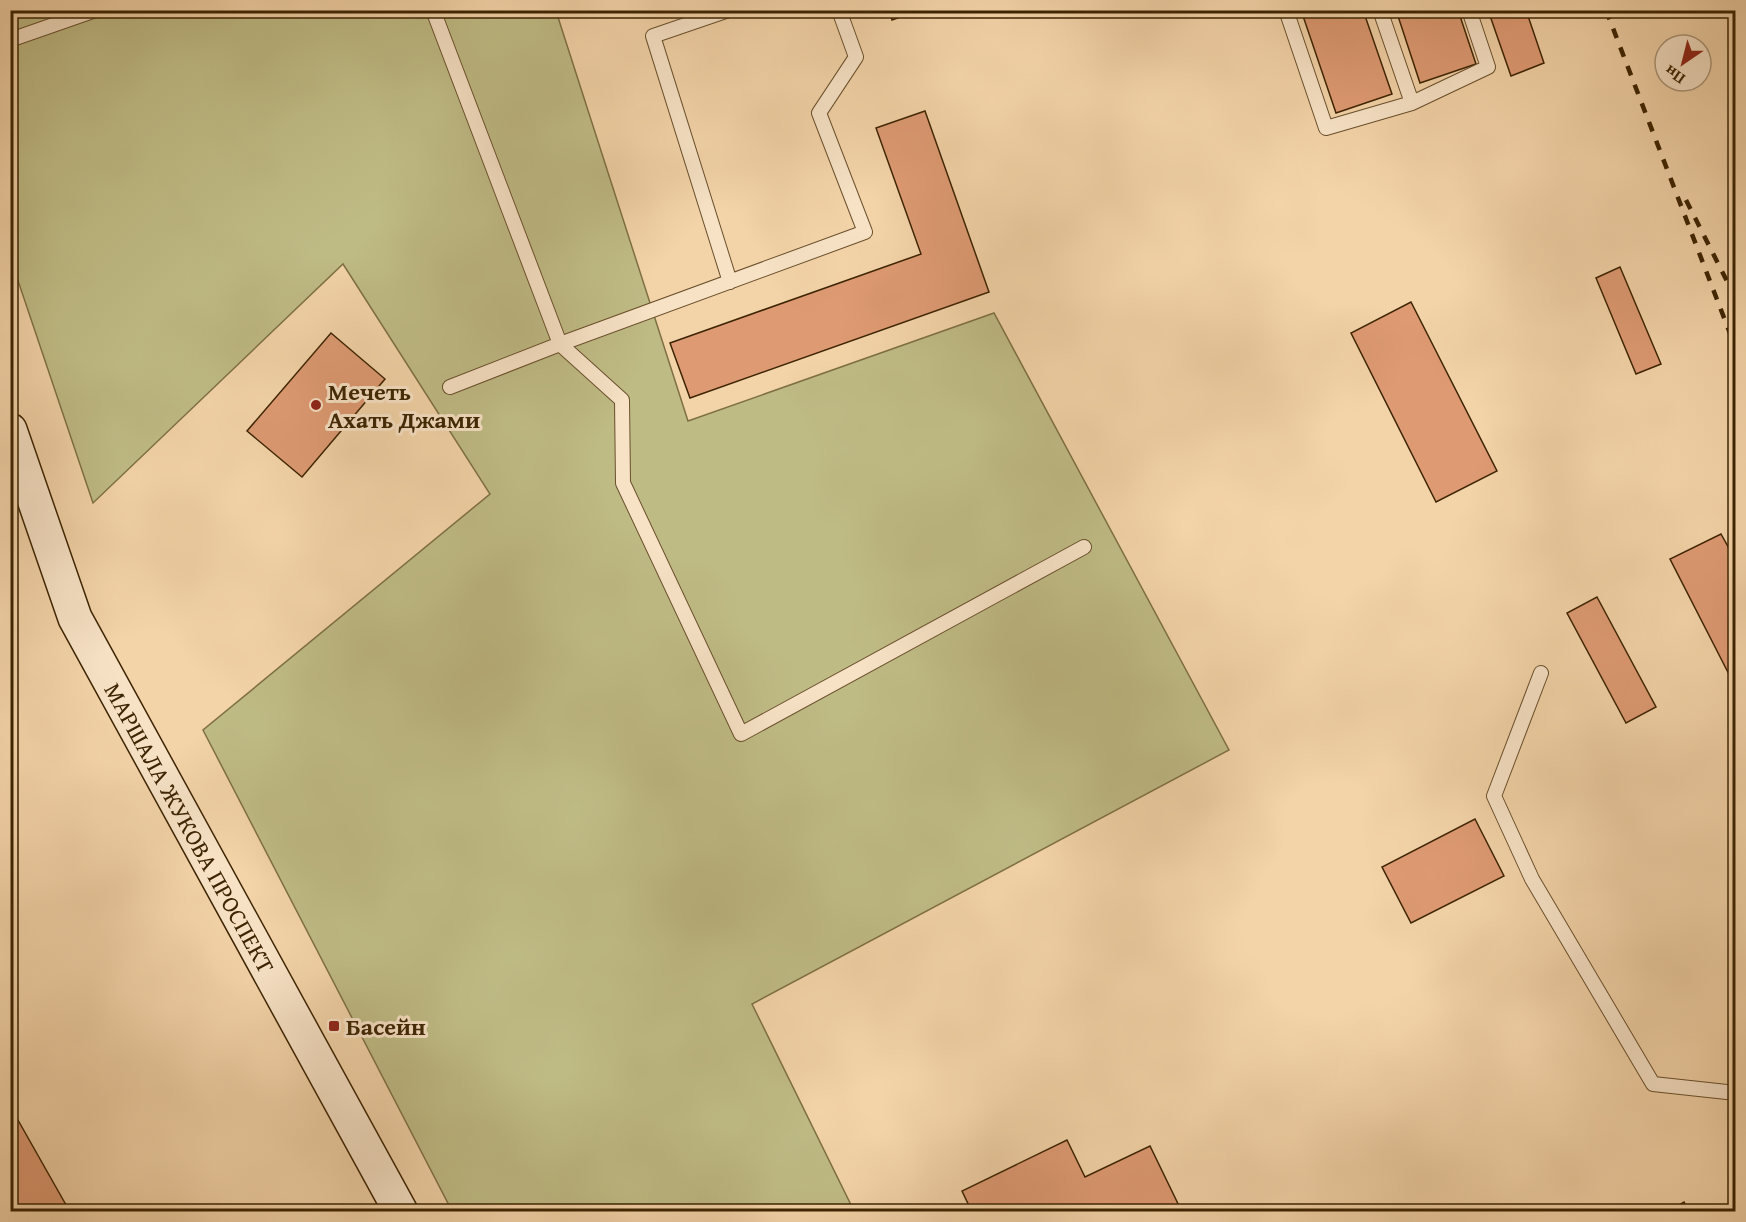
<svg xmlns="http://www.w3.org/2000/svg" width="1746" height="1222" viewBox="0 0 1746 1222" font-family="'Gentium Book Plus',serif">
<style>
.green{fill:#bfbb85;stroke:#7e7044;stroke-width:1.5}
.building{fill:#de9a73;stroke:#3d2402;stroke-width:1.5}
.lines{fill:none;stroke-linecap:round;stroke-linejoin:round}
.lane-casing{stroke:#6a502c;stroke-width:16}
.secondary-casing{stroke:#3d2402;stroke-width:36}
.lane{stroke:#f7e2c6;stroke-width:14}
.secondary{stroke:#f7e2c6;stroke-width:33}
.rail{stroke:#3d2402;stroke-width:4.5;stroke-dasharray:10 10;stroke-linecap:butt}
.poi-dot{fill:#8f2418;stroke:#f7e2c6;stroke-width:2}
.labels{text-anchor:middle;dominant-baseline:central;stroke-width:6;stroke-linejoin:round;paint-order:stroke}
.poi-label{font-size:24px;font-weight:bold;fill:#3d2402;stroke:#f7e2c6;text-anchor:start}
.street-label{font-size:24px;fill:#3d2402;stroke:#f7e2c6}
</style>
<rect width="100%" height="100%" fill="#f3d3a8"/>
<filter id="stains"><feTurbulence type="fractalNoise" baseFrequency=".00333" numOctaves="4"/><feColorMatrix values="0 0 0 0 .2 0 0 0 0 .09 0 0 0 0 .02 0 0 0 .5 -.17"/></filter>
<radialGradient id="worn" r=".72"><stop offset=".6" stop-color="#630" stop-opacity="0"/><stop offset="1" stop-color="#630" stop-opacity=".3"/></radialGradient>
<path class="green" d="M 10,11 L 556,11 L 688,421 L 994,313 L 1229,750 L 752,1004 L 854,1211 L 452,1211 L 203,730 L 490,494 L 343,264 L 93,503 L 11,260 Z"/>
<path class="building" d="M 889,10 L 920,10 L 892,20 Z
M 1301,10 L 1363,10 L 1392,94 L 1336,113 Z
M 1396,10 L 1458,10 L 1476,64 L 1420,83 Z
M 1488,10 L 1526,10 L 1544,63 L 1511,76 Z
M 925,111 L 989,292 L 690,398 L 670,343 L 921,254 L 876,128 Z
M 1620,267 L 1661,364 L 1636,374 L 1596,278 Z
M 1411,302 L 1497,471 L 1436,502 L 1351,333 Z
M 331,333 L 385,379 L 302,477 L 247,431 Z
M 1721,534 L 1736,561 L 1736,688 L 1670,559 Z
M 1597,597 L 1656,707 L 1626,723 L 1567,613 Z
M 1475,819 L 1504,876 L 1411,923 L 1382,867 Z
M 10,1106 L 70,1212 L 10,1212 Z
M 1067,1140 L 1085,1177 L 1150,1146 L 1182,1212 L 972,1212 L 962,1191 Z
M 1684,1202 L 1689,1212 L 1667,1212 Z"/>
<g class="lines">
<defs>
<path id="lane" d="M 433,10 L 560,344 L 622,400 L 623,483 L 741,734 L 1084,547
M 729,10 L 653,36 L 730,282
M 1286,10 L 1326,128 L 1412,103 L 1488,67 L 1469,10
M 1380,10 L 1412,103
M 10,40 L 96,10
M 450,387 L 560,344 L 865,232 L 819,113 L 856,57 L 839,10
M 1541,673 L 1494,796 L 1532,879 L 1653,1084 L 1736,1093"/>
<g id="secondary">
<path id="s1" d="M 10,430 L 75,618 L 401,1212"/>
</g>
</defs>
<use href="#lane" class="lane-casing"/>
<use href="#secondary" class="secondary-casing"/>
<use href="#lane" class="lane"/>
<use href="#secondary" class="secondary"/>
<path class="rail" d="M 1606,10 L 1736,349
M 1686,200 L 1736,299"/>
</g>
<g class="poi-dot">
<circle cx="316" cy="405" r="6"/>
<rect x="328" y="1020" width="12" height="12" rx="3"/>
</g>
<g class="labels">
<g class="poi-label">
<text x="328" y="391">Мечеть<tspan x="328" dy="28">Ахать Джами</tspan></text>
<text x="346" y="1026">Басейн</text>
</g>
<g class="street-label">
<text stroke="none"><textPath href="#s1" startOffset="438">МАРШАЛА ЖУКОВА ПРОСПЕКТ</textPath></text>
</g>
</g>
<rect width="1746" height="1222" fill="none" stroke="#f3d3a8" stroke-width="36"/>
<rect x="12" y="12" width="1722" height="1198" fill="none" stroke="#3d2402" stroke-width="3"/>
<rect x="18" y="18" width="1710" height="1186" fill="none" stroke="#3d2402" stroke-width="1.5"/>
<g transform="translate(1683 63) rotate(215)"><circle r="28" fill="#f7e2c6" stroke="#ad9678" stroke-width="1.5"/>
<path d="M0-4.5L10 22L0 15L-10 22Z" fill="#8f2418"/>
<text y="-9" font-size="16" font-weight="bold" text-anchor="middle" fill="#3d2402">Пн</text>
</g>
<rect width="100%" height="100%" filter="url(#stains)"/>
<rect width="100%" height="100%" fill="url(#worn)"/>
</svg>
